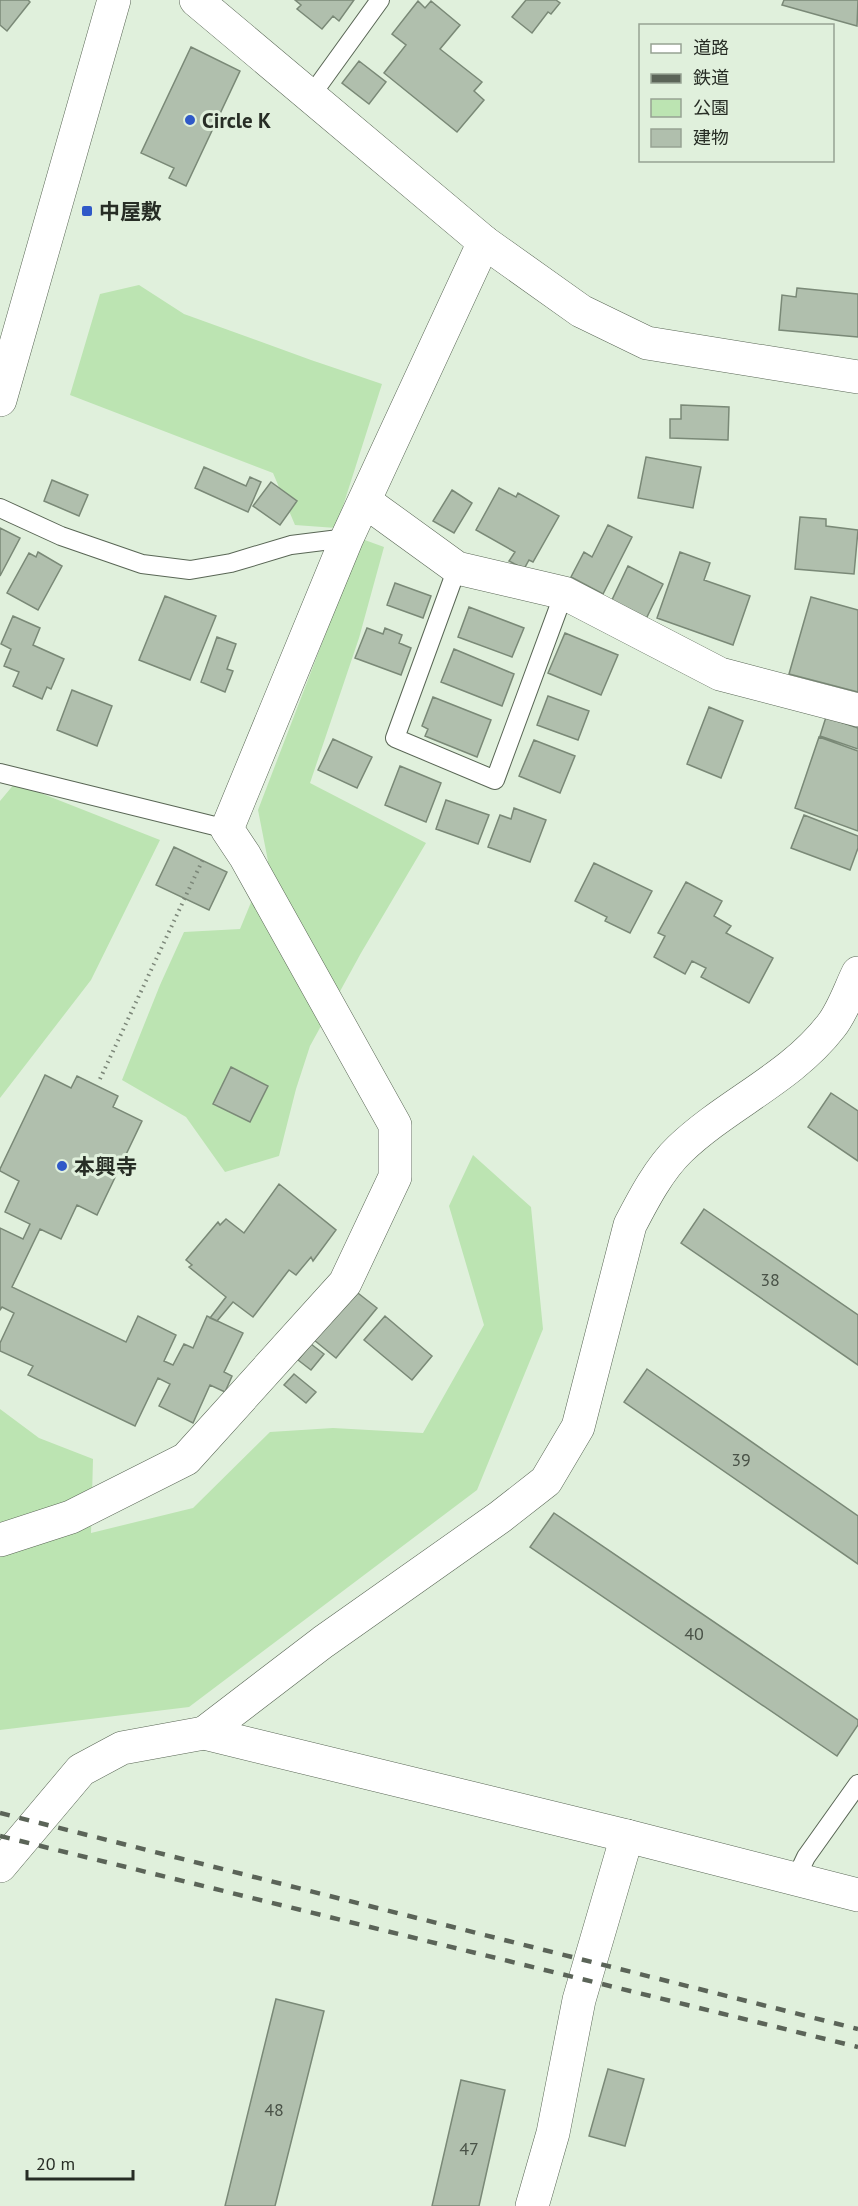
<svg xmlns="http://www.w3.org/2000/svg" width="858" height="2206" viewBox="0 0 858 2206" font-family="'PT Sans','Noto Sans JP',sans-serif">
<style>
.green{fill:#bce4b2}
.building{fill:#b0bfad;stroke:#7a8977;stroke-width:1.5}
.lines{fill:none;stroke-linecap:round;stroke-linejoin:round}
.service-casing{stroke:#596655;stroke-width:20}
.minor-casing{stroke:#596655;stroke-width:34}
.tertiary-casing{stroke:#596655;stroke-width:34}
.path{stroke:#7b8678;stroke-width:4;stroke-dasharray:1.5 4.5;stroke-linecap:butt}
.service{stroke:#fff;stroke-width:18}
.minor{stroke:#fff;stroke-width:33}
.tertiary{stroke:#fff;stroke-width:33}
.rail{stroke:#5b6458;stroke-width:4.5;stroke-dasharray:10 10;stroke-linecap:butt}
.poi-dot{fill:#2f59c8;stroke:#e0f0dc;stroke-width:2}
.labels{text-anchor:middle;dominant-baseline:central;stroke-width:6;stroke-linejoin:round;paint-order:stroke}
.number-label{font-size:18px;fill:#495247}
.poi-label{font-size:21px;font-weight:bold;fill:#272d25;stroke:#e0f0dc;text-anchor:start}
</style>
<rect width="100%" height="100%" fill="#e0f0dc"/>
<path class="green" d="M 139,285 L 184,314 L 311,360 L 382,384 L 336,528 L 295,525 L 273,473 L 70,395 L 100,294 Z
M 362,539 L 384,547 L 359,638 L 310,783 L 426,843 L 361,953 L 310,1046 L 296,1089 L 279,1156 L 225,1172 L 186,1117 L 122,1080 L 160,985 L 184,932 L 240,929 L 268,861 L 258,810 Z
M 15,783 L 160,840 L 91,980 L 0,1098 L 0,801 Z
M 473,1155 L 531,1207 L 543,1329 L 477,1490 L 189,1707 L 0,1730 L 0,1409 L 39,1438 L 93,1459 L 91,1533 L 193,1508 L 270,1432 L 333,1428 L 423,1433 L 484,1325 L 449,1206 Z"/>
<path class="building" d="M 0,0 L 28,0 L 30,2 L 7,31 L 0,25 Z
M 295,0 L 354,0 L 339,21 L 333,16 L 322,29 L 297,9 L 301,5 Z
M 526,0 L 556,0 L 560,3 L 551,14 L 548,12 L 532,33 L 512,17 Z
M 784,0 L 858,0 L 857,26 L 782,5 Z
M 418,1 L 425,8 L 431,1 L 460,25 L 440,49 L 482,82 L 474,91 L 484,100 L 457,132 L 384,73 L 406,45 L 392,34 Z
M 191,47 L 240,71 L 186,186 L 169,178 L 174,168 L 141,153 Z
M 359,61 L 386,82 L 369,104 L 342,83 Z
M 797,288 L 858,294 L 858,337 L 779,330 L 782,295 L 796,297 Z
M 681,405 L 729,407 L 728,440 L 670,438 L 670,419 L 681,419 Z
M 646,457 L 701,467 L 693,508 L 638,498 Z
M 204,467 L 246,486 L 250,477 L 261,482 L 248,512 L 195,488 Z
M 52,480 L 88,495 L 79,516 L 44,501 Z
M 271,482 L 297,501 L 280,525 L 253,506 Z
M 499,488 L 516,497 L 518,493 L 559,516 L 533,562 L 529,560 L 524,569 L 509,561 L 515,552 L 476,530 Z
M 452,490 L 472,503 L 454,533 L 433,521 Z
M 800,517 L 826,519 L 826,526 L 858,530 L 854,574 L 795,569 Z
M 608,525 L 632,537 L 603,594 L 571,577 L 584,552 L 592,557 Z
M 0,528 L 20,538 L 0,576 Z
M 38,552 L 62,566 L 38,610 L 7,593 L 29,553 L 36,557 Z
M 680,552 L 710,563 L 704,580 L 750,596 L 733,645 L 657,618 Z
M 628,566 L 663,584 L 646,619 L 611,602 Z
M 395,583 L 431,596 L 423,618 L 387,605 Z
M 165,596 L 216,616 L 190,680 L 139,660 Z
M 811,597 L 858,610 L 858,692 L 789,674 Z
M 469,607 L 524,628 L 512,657 L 458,637 Z
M 13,616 L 40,628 L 33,645 L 64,659 L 51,689 L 47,687 L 42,699 L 13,686 L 19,672 L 4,666 L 11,649 L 1,644 Z
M 367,628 L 383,634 L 385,628 L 402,635 L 399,643 L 411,648 L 401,675 L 355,658 Z
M 565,633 L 618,655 L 601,695 L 548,673 Z
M 217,637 L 236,644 L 227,669 L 233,671 L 225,692 L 201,682 Z
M 454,649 L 514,674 L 502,706 L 441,682 Z
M 72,690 L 112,706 L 97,746 L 57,730 Z
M 548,696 L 589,711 L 578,740 L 537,725 Z
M 433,697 L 491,720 L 477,757 L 425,736 L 428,729 L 422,726 Z
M 709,707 L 743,721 L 721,778 L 687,764 Z
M 826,717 L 858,728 L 858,749 L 820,736 Z
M 819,737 L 858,751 L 858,831 L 795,808 Z
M 333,739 L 372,757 L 357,788 L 318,770 Z
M 534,740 L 575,756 L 560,793 L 519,776 Z
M 400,766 L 441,783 L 426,822 L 385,805 Z
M 446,800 L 489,815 L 478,844 L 436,829 Z
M 514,808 L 546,820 L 530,862 L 488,847 L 500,815 L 511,819 Z
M 804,815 L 858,836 L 858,848 L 850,870 L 791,848 Z
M 174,847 L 227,872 L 209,910 L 156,885 Z
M 594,863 L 652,891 L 630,933 L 605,921 L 607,917 L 575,901 Z
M 686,882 L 722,901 L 714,916 L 731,926 L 726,933 L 773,958 L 749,1003 L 701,977 L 706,968 L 692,961 L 685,974 L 654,957 L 665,936 L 658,933 Z
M 231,1067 L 268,1086 L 250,1122 L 213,1104 Z
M 45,1075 L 71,1088 L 77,1076 L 118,1096 L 113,1107 L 142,1121 L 97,1215 L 77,1205 L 61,1239 L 40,1229 L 12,1287 L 126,1342 L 138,1316 L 176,1335 L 164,1361 L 173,1365 L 184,1344 L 193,1348 L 207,1316 L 243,1333 L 224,1372 L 232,1376 L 225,1392 L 210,1385 L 193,1423 L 159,1406 L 170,1384 L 158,1378 L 135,1426 L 28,1375 L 33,1366 L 0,1351 L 0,1343 L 14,1313 L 2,1307 L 0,1310 L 0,1228 L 23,1239 L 30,1224 L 5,1212 L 19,1181 L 0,1171 L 0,1169 Z
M 831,1093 L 858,1111 L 858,1161 L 808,1127 Z
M 279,1184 L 336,1230 L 313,1261 L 311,1257 L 296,1275 L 289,1270 L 253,1317 L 233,1302 L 217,1321 L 210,1318 L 226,1297 L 189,1267 L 192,1265 L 186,1260 L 218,1222 L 220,1225 L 226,1219 L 244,1233 Z
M 704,1209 L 858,1315 L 858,1365 L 681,1243 Z
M 354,1290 L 377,1308 L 336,1358 L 314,1340 Z
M 385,1316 L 432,1356 L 412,1380 L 364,1340 Z
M 311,1344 L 324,1354 L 311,1370 L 298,1360 Z
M 647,1369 L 858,1516 L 858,1564 L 624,1402 Z
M 294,1374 L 316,1392 L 306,1403 L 284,1385 Z
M 554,1513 L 858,1720 L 858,1725 L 837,1756 L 530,1547 Z
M 276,1999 L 324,2011 L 275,2206 L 225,2206 Z
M 608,2069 L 644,2079 L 625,2146 L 589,2136 Z
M 461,2080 L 505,2090 L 479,2206 L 432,2206 Z"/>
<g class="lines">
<defs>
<path id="service" d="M 310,97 L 380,0
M 0,508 L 61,536 L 142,564 L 190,570 L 231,563 L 291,545 L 347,538
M 457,568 L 395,738 L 495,780 L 564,593
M 0,773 L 227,829
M 796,1878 L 806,1857 L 858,1784"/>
<path id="minor" d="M 363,504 L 377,510 L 457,568 L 564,593 L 720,674 L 858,710
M 0,1540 L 71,1517 L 186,1459 L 345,1283 L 395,1177 L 395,1125 L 245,856 L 227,829 L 347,538 L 484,242
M 0,1866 L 81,1770 L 122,1748 L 204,1733
M 532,2206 L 553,2133 L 579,2000 L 627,1836"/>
<path id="tertiary" d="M 196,0 L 484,242 L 581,311 L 647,343 L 858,377
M 0,400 L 114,0
M 858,973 C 850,989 843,1011 831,1026 C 791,1078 727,1104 680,1149 C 659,1169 643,1200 630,1225 L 578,1427 L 546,1481 L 500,1517 L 323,1642 L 204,1733 L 627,1836 L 858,1895"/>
</defs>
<use href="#service" class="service-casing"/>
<use href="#minor" class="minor-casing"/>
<use href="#tertiary" class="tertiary-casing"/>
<path class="path" d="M 100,1079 L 204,857"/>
<use href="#service" class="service"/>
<use href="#minor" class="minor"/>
<use href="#tertiary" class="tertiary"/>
<path class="rail" d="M 0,1813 L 858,2029
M 0,1836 L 858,2047"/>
</g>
<g class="poi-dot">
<circle cx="190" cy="120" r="6"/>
<rect x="81" y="205" width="12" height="12" rx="3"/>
<circle cx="62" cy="1166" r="6"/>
</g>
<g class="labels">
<g class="number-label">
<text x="770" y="1279">38</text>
<text x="741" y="1459">39</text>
<text x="694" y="1633">40</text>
<text x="274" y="2109">48</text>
<text x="469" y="2148">47</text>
</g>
<g class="poi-label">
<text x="202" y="120">Circle K</text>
<text x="99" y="211">中屋敷</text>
<text x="74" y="1166">本興寺</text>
</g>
</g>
<rect x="639" y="24" width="195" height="138" fill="#e0f0dc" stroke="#96a293" stroke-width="1.5"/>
<rect x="651" y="44" width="30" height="9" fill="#ffffff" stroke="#96a293" stroke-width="1.5"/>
<text x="693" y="54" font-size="18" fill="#272d25">道路</text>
<rect x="651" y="74" width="30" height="9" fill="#5b6458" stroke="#96a293" stroke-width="1.5"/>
<text x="693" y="84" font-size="18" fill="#272d25">鉄道</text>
<rect x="651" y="99" width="30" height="18" fill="#bce4b2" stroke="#96a293" stroke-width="1.5"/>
<text x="693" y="114" font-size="18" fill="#272d25">公園</text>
<rect x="651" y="129" width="30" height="18" fill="#b0bfad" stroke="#96a293" stroke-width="1.5"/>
<text x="693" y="144" font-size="18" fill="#272d25">建物</text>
<path d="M27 2170v9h106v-9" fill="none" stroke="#272d25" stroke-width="3"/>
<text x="36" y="2170" font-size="18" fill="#272d25" stroke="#e0f0dc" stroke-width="4.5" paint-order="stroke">20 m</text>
</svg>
